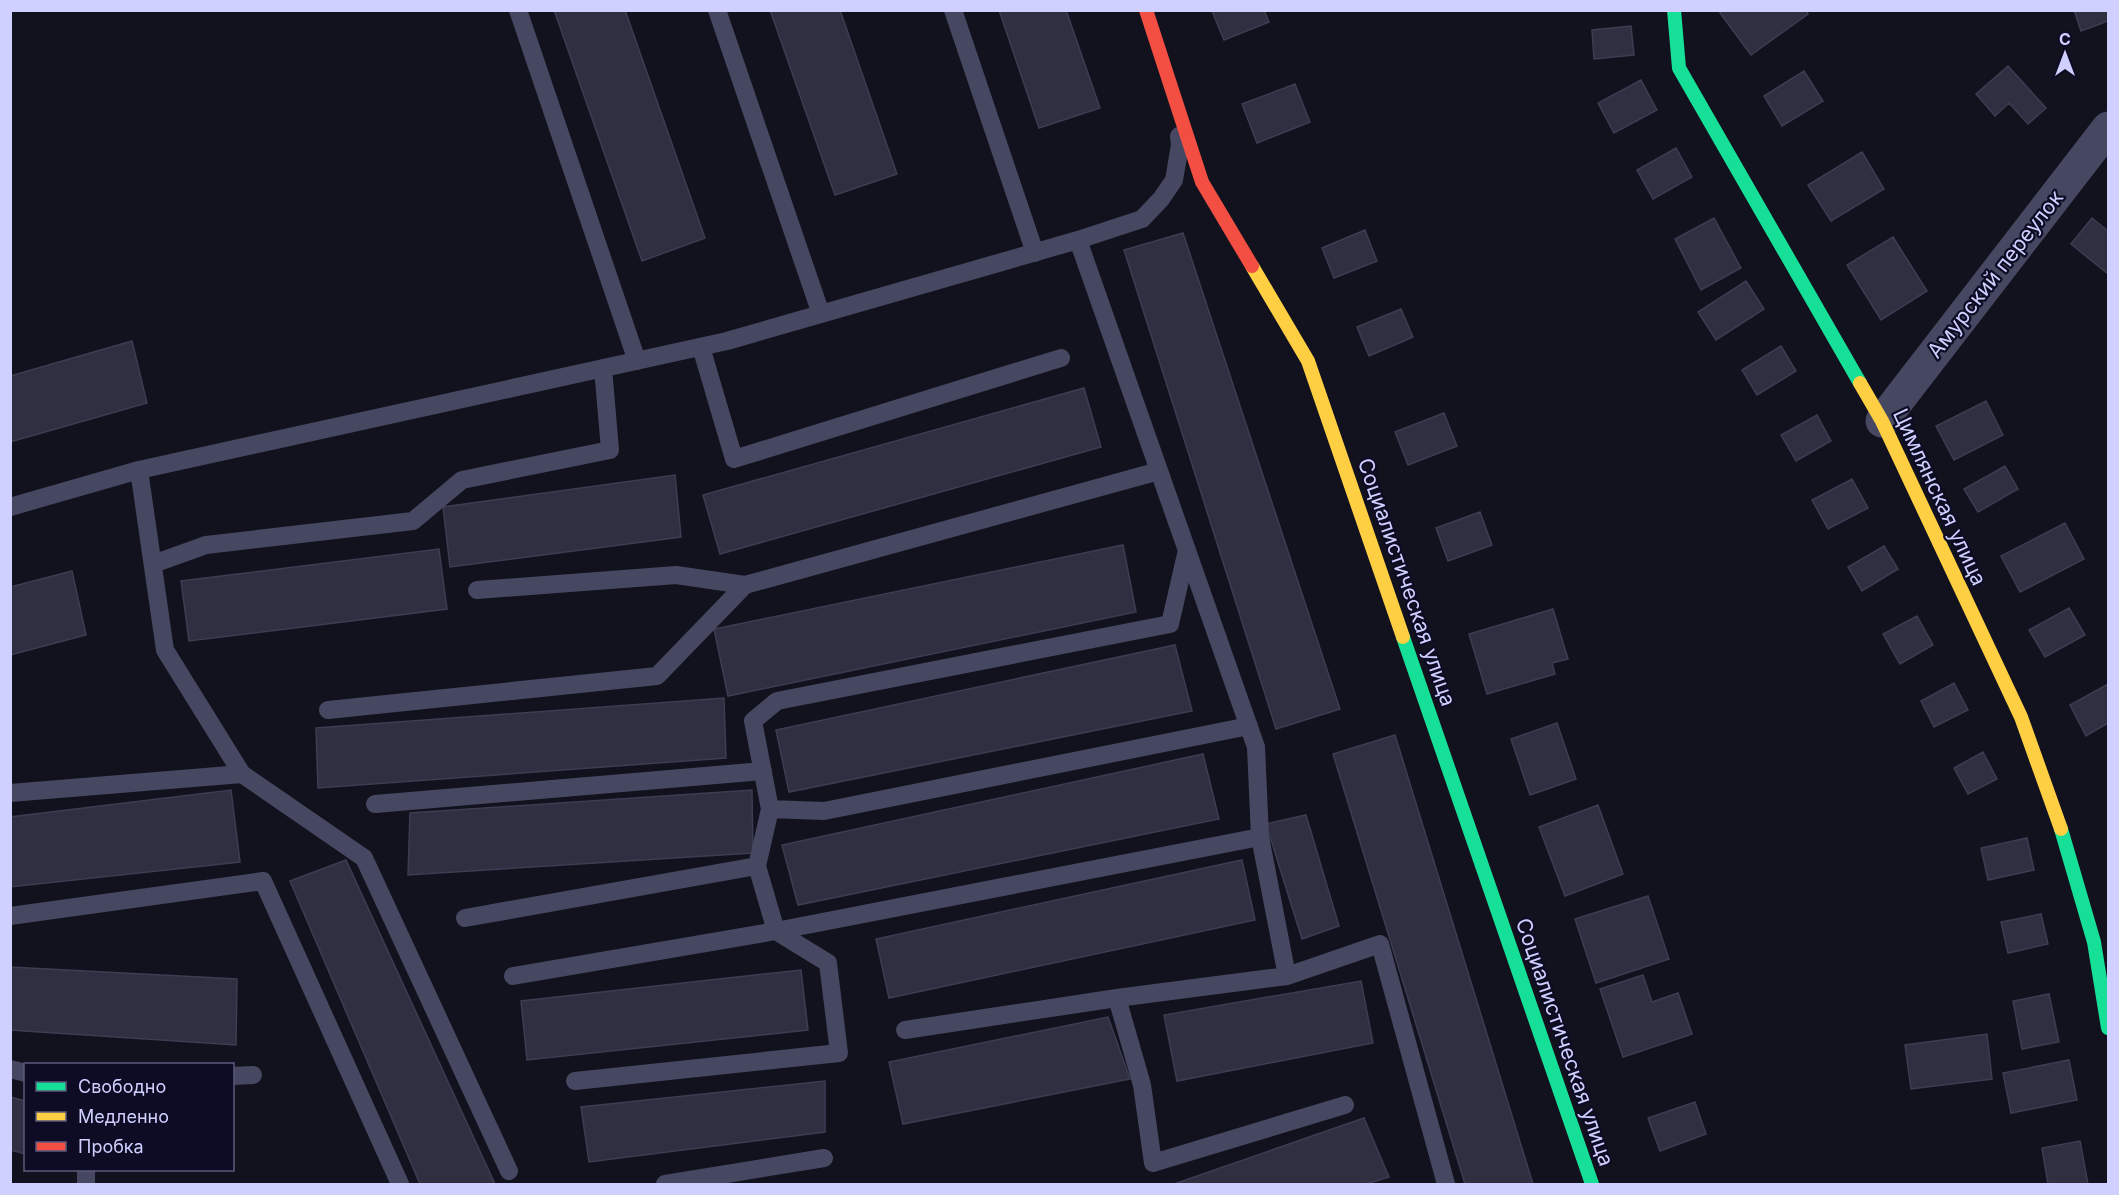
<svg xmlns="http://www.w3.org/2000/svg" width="2119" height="1195" viewBox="0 0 2119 1195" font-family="Inter,sans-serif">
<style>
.building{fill:#302f41;stroke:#3c3c53;stroke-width:1.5}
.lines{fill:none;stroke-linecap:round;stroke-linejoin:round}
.lane{stroke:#454860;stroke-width:18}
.street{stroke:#454860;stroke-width:33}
.fast{stroke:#16e098;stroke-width:14}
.slow{stroke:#ffcf43;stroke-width:14}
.jam{stroke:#f24e42;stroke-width:14}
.labels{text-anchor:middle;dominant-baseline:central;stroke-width:4.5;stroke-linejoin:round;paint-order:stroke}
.street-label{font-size:21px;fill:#cfd0ff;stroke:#0d0c24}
</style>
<rect width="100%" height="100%" fill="#12121e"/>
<path class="building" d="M 554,10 L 625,10 L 705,238 L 642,261 Z
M 770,10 L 840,10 L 897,174 L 835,195 Z
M 999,10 L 1066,10 L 1100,108 L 1039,128 Z
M 1264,10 L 1269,22 L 1224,40 L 1212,11 Z
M 1724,10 L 1806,10 L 1808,14 L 1751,55 L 1720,13 Z
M 2074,10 L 2108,10 L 2108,21 L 2081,31 Z
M 1631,26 L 1634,55 L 1594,59 L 1592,30 Z
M 2008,66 L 2046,108 L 2028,124 L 2009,103 L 1995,116 L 1976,94 Z
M 1804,71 L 1823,101 L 1782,126 L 1764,96 Z
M 1641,80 L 1657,110 L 1614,133 L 1598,103 Z
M 1295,84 L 1310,122 L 1257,143 L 1242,104 Z
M 1676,148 L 1692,177 L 1653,199 L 1637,170 Z
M 1862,152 L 1884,189 L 1831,221 L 1808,185 Z
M 1714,218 L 1741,268 L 1701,290 L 1675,239 Z
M 2092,218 L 2108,231 L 2108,274 L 2071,244 Z
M 1365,230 L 1377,261 L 1334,278 L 1322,248 Z
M 1183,233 L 1340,709 L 1276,729 L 1124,250 Z
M 1893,237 L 1927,291 L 1881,320 L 1847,265 Z
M 1746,281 L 1764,309 L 1716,340 L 1698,312 Z
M 1401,309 L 1413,337 L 1369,356 L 1357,327 Z
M 132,341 L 147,403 L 10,442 L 10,376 Z
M 1781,346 L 1796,371 L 1757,395 L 1742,370 Z
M 1084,388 L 1101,447 L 720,554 L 703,495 Z
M 1986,401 L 2003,435 L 1954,460 L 1936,426 Z
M 1444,413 L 1457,446 L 1408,465 L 1395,432 Z
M 1817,415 L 1831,441 L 1796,461 L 1781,435 Z
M 2005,466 L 2018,489 L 1978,512 L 1964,489 Z
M 675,475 L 681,537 L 450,567 L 443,507 Z
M 1852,479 L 1868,508 L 1828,529 L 1812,500 Z
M 1480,512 L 1492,545 L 1448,561 L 1436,528 Z
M 2065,523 L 2084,559 L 2020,592 L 2001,556 Z
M 1123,545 L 1136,612 L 728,696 L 714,629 Z
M 1884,546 L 1898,569 L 1862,591 L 1848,567 Z
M 439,549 L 447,609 L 189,641 L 181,581 Z
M 72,571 L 86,635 L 10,655 L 10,587 Z
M 2069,608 L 2085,635 L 2045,657 L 2029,630 Z
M 1553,609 L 1568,659 L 1552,663 L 1555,674 L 1487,694 L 1469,634 Z
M 1917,616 L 1933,645 L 1900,664 L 1883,634 Z
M 1175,645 L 1192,711 L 789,792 L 776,730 Z
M 1954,683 L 1968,710 L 1934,727 L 1921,701 Z
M 2108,684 L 2108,723 L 2086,736 L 2070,705 Z
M 724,698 L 726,758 L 318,788 L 316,728 Z
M 1557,723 L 1576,779 L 1530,795 L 1511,739 Z
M 1395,735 L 1533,1184 L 1465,1184 L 1333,754 Z
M 1983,752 L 1997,779 L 1968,794 L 1954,768 Z
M 1203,754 L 1219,819 L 798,905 L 782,845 Z
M 231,790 L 240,862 L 10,887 L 10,817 Z
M 752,790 L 753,853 L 408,875 L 410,813 Z
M 1598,805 L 1623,874 L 1565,896 L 1539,827 Z
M 1306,815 L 1339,926 L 1302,939 L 1266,824 Z
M 2027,838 L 2034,870 L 1988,880 L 1981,848 Z
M 346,860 L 495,1184 L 420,1184 L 290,881 Z
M 1242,860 L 1255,920 L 889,998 L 876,939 Z
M 1648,896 L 1669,959 L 1596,983 L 1575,919 Z
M 2041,914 L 2048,944 L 2008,953 L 2001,922 Z
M 10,967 L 237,979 L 236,1045 L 10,1030 Z
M 801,970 L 808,1030 L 527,1060 L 521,1001 Z
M 1643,975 L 1652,1002 L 1678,993 L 1692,1034 L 1623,1057 L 1600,989 Z
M 1361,981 L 1373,1043 L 1177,1081 L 1164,1015 Z
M 2049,994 L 2059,1042 L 2022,1049 L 2013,1001 Z
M 1108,1017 L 1130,1079 L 903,1124 L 889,1062 Z
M 1987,1034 L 1992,1079 L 1911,1089 L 1905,1045 Z
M 2069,1060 L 2077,1100 L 2011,1113 L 2003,1073 Z
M 825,1081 L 825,1132 L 589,1162 L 581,1107 Z
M 10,1097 L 26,1101 L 26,1154 L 10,1150 Z
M 1695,1102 L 1706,1134 L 1660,1151 L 1648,1118 Z
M 1364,1118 L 1389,1177 L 1366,1184 L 1174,1184 Z
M 2080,1141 L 2088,1184 L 2048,1184 L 2042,1148 Z"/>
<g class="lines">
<path class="lane" d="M 518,10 L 637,361
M 717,10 L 821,314
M 953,10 L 1035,253
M 1078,240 L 1256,747 L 1260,837 L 1287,976 L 1380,944 L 1446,1184
M 701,347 L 734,459 L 1061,358
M 139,470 L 165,650 L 242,774 L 364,858 L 509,1171
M 10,507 L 139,470 L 727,341 L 1078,240 L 1142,219 L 1161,199 L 1174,180 L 1180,145 L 1179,136
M 153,564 L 206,545 L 413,521 L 462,480 L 610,450 L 603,368
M 477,590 L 676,575 L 745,585 L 1159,471
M 328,710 L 657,676 L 745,585
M 10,793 L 242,774
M 375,804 L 763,771
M 770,809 L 824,811 L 1249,726
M 10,916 L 263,881 L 400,1184
M 465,918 L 757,866
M 513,976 L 776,931 L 1260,837
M 1117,998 L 1142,1085 L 1153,1163 L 1345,1105
M 905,1030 L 1117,998 L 1287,976
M 10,1069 L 26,1073
M 232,1076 L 253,1075
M 575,1081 L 839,1053 L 828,963 L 776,931 L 757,866 L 770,809 L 753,721 L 777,701 L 1170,624 L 1187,550
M 86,1170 L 86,1184
M 665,1184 L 824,1158"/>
<path class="street" d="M 1882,421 L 2108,128"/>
<path class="fast" d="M 1674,10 L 1679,68 L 1860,383
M 1403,637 L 1592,1184
M 2061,829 L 2094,942 L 2108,1028"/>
<path class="slow" d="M 1252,266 L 1308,361 L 1403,637
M 1860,383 L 1882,421 L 2021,717 L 2061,829"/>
<path class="jam" d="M 1146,10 L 1202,182 L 1252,266"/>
</g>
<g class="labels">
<g class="street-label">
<text transform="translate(1995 274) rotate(-52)">Амурский переулок</text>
<text transform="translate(1940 497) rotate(65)">Цимлянская улица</text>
<text transform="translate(1407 582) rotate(71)">Социалистическая улица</text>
<text transform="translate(1565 1042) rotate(71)">Социалистическая улица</text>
</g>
</g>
<rect width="2119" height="1195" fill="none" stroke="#cfd0ff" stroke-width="24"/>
<rect x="24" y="1063" width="210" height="108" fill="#0d0c24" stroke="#5b5a7c" stroke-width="1.5"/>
<rect x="36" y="1082" width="30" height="9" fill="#16e098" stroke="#5b5a7c" stroke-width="1.5"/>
<text x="78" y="1093" font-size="18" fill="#cfd0ff">Свободно</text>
<rect x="36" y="1112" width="30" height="9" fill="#ffcf43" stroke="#5b5a7c" stroke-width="1.5"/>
<text x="78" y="1123" font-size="18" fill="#cfd0ff">Медленно</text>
<rect x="36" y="1142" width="30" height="9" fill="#f24e42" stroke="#5b5a7c" stroke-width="1.5"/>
<text x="78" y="1153" font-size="18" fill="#cfd0ff">Пробка</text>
<g transform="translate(2065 54)" stroke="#0d0c24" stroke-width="4.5" paint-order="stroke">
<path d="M0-4.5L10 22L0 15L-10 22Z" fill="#cfd0ff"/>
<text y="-9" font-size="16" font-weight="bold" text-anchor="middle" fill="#cfd0ff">С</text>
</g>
</svg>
